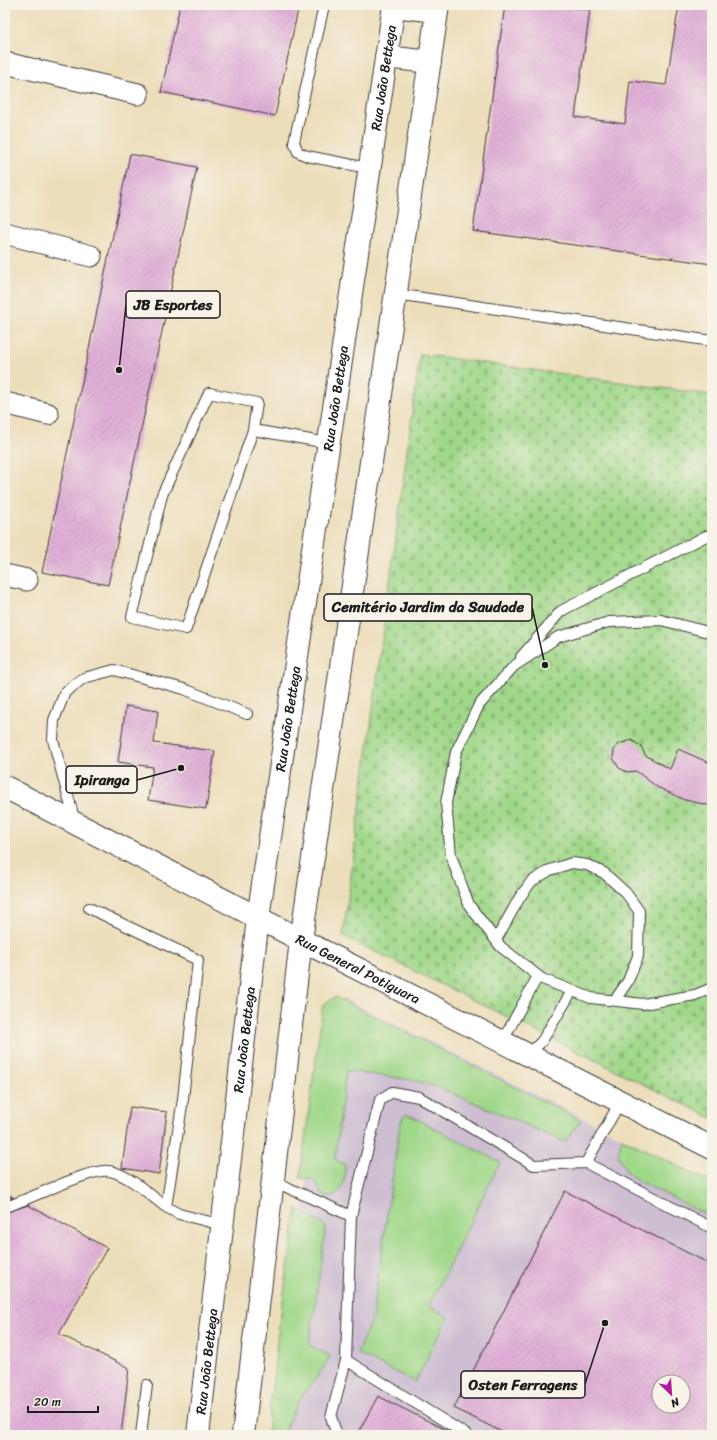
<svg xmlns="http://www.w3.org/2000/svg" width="717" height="1440" viewBox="0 0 717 1440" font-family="Sriracha,sans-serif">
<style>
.industrial{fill:#cdbed2;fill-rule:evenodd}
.grass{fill:#a0d88a;stroke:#5e7a53}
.cemetery{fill:url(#cemetery-stones);stroke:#5e7a53}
.building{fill:url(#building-hatch);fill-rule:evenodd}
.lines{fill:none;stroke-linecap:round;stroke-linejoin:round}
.service-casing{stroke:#3b3934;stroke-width:12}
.minor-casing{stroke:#3b3934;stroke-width:23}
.secondary-casing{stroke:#3b3934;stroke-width:24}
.primary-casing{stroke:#3b3934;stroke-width:24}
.service{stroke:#fff;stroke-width:10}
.minor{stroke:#fff;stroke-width:21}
.secondary{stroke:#fff;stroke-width:22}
.primary{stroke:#fff;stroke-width:22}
.labels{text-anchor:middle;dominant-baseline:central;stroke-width:3.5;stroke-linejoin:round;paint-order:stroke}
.street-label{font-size:14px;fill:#1c1c1c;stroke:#f7f3e8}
.leader{fill:none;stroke:#1c1c1c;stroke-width:1.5}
.callout-dot{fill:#1c1c1c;stroke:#f7f3e8;stroke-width:1.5}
.callout{fill:#f7f3e8;stroke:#1c1c1c;stroke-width:1.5}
.callout-label{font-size:15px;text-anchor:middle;font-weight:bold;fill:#1c1c1c}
</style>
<defs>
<pattern id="cemetery-stones" width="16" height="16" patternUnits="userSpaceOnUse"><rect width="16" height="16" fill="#a0d88a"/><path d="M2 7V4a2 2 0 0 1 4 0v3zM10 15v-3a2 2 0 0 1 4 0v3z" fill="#89b976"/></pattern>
<pattern id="building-hatch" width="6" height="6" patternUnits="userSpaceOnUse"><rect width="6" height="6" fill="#e1b0d8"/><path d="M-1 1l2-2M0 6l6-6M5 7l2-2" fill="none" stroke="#c097b9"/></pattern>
</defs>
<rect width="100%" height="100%" fill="#f7f3e8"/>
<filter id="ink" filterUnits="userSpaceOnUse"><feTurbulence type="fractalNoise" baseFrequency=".025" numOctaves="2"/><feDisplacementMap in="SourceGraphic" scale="8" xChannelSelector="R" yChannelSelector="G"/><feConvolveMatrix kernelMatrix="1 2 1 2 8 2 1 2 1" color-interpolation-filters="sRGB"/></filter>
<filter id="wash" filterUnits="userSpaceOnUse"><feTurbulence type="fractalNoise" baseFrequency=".012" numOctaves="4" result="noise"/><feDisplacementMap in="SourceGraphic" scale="16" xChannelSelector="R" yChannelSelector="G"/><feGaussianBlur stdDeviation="0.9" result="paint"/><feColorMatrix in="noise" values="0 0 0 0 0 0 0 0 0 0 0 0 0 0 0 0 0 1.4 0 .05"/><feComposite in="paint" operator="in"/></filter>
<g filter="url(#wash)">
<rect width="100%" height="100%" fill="#eddebb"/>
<path class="industrial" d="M 342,998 L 712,1182 L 712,1435 L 275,1435 L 328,1005 ZM 659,1382 L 683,1382 L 683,1406 L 659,1406 Z"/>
<path class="grass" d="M 336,997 L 581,1120 L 565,1142 L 443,1089 L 414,1080 L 346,1071 L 335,1159 L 345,1165 C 346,1180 342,1201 322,1195 L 315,1180 L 300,1178 L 323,1004 Z
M 406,1115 L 411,1116 L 500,1162 L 429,1306 L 448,1317 L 415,1382 L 357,1353 L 372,1319 L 400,1125 L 403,1117 Z
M 622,1138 L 712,1183 L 712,1218 L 635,1179 L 627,1172 L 618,1155 Z
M 297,1208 L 326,1227 L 309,1345 L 330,1356 C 322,1373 313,1380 303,1395 C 294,1407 288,1420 284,1435 L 267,1435 L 278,1332 Z"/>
<path class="cemetery" d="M 420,354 L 712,395 L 712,1118 L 343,936 Z"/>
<g id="blocks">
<path class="building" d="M 180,5 L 299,5 L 275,116 L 161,92 Z
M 505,5 L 556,5 L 590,10 L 575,117 L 625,124 L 630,81 L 666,85 L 679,5 L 712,5 L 712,264 L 473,231 Z
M 130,154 L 197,167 L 108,585 L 42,572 Z
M 126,706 L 158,711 L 154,743 L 215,751 L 206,809 L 148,800 L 153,767 L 118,762 Z
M 631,740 L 641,746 L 645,755 L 670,769 L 678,749 L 712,764 L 712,806 L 685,800 L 657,787 L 636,771 L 627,772 L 619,768 L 613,758 L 614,750 L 619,744 Z
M 130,1107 L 167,1112 L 159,1174 L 122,1168 Z
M 565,1191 L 712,1265 L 712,1435 L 508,1435 L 454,1408 ZM 659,1382 L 683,1382 L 683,1406 L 659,1406 Z
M 5,1193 L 13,1197 L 5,1200 Z
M 28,1205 L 107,1248 L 59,1334 L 129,1368 L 121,1435 L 5,1435 L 5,1213 Z
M 378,1396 L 454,1434 L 455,1435 L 357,1435 Z"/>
</g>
</g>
<g filter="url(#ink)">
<use href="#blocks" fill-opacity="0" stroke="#3b3934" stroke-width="1"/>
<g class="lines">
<defs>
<path id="service" d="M 324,5 L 294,142 L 298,152 L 307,156 L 368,168
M 396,294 L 712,341
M 209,393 L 257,403 L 253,430 L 186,629 L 132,617 L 162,495 Z
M 253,430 L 328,443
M 712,633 L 661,620 L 609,622 L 558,637 L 514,666 L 479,705 L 456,752 L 446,803 L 451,856 L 469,905 L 501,947 L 542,979 L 591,998 L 643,1004 L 695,995 L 712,988
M 521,657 L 561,611 L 706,536 L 712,536
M 75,822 L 53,740 L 54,720 L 65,692 L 84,678 L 114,670 L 184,689 L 247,714
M 89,908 L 198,960 L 183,1099 L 166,1207 L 179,1214 L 222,1225
M 496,940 L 520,897 L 531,882 L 550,870 L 572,863 L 587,865 L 604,873 L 626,893 L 639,911 L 638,956 L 628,981 L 615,1000
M 502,1042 L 538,976
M 528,1055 L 542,1041 L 572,991
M 620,1102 L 586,1163 L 712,1228
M 273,1181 L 351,1216
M 5,1207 C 27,1201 92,1167 109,1171 C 128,1174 151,1196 166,1207
M 141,1435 L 147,1385
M 337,1435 L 331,1417 L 346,1360
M 467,1435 L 346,1360 L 351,1216 L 380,1100 L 392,1092 L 419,1097 L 534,1165 L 586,1163"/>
<path id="minor" d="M 5,63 L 138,94
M 5,233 L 91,256
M 5,403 L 48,414
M 5,575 L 27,580"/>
<g id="secondary">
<path id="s1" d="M 5,787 L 301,940 L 712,1148"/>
</g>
<g id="primary">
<path d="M 393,6 L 437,11"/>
<path d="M 386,57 L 430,62"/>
<path id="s2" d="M 198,1435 L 258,918 L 394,5"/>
<path d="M 243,1435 L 301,940 L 438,5"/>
</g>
</defs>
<use href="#service" class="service-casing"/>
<use href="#minor" class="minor-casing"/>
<use href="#secondary" class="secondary-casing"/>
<use href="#primary" class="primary-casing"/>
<use href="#service" class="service"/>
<use href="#minor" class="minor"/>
<use href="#secondary" class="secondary"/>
<use href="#primary" class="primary"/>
</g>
</g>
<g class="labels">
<g class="street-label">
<text stroke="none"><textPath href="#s2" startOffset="1370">Rua João Bettega</textPath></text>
<text stroke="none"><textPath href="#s2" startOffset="1046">Rua João Bettega</textPath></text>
<text stroke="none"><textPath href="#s2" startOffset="722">Rua João Bettega</textPath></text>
<text stroke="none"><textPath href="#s1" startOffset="397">Rua General Potiguara</textPath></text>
<text stroke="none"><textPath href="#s2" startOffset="398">Rua João Bettega</textPath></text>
<text stroke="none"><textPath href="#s2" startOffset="74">Rua João Bettega</textPath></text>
</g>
</g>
<path class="leader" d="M119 370L126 305M545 665L532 607M181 768L137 780M605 1323L585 1384"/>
<g class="callout-dot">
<circle cx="119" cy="370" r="4"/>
<circle cx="545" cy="665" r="4"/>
<circle cx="181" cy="768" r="4"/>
<circle cx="605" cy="1323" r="4"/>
</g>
<g class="callout">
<rect x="126" y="291" width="94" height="27" rx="4"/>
<rect x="324" y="594" width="208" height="27" rx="4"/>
<rect x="66" y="766" width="71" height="27" rx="4"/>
<rect x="461" y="1371" width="124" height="27" rx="4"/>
</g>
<g class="callout-label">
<text x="173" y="310">JB Esportes</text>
<text x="428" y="612">Cemitério Jardim da Saudade</text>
<text x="102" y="785">Ipiranga</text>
<text x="523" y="1390">Osten Ferragens</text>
</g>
<rect width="717" height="1440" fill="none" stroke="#f7f3e8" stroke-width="20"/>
<g transform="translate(671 1394) rotate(155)"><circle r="19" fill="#f7f3e8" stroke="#9f9d96"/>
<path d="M0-3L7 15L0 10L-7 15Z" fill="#b5179e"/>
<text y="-6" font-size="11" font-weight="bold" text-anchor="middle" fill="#1c1c1c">N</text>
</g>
<path d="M28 1406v6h70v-6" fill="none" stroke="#1c1c1c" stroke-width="2"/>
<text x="34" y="1406" font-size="12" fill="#1c1c1c" stroke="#f7f3e8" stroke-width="3" paint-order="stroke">20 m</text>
</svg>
